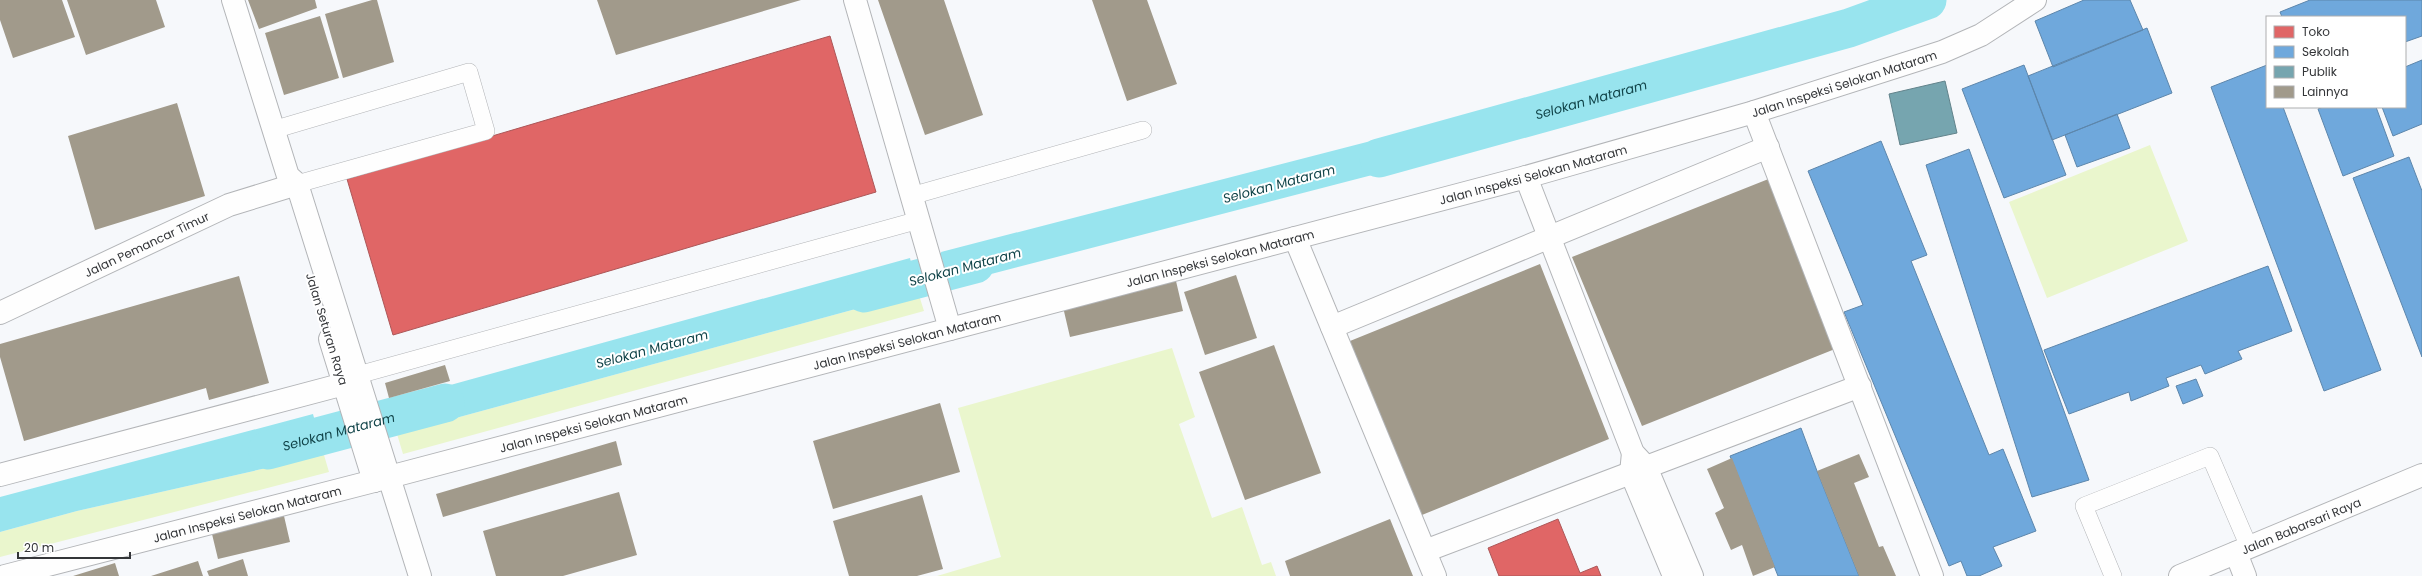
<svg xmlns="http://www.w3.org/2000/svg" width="2422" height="576" viewBox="0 0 2422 576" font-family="Poppins,sans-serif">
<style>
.green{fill:#eaf6cd}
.water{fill:#98e4ee}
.shops{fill:#e06666;stroke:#ac5758}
.schools{fill:#6fa8dc;stroke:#5d86ab}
.public{fill:#76a5af;stroke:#62838b}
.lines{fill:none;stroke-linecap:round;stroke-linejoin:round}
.canal{stroke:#98e4ee;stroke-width:39}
.building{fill:#a19a8b}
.service-casing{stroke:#b3b5b8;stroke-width:18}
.minor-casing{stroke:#b3b5b8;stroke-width:24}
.tertiary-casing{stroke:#b3b5b8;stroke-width:24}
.secondary-casing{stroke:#b3b5b8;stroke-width:24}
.service{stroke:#fefefe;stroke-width:17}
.minor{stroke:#fefefe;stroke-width:22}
.tertiary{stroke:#fefefe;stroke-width:22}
.secondary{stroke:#fefefe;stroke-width:22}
.labels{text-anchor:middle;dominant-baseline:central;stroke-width:4;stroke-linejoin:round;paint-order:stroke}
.street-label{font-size:12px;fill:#333538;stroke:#fff}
.water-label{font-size:13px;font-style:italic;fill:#114449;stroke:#fff}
</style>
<rect width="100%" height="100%" fill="#f6f8fb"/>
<path class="green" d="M 2150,145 L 2188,241 L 2047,298 L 2009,202 Z
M 918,292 L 924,311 L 403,454 L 397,434 Z
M 1172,348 L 1195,417 L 1179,424 L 1212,518 L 1242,507 L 1262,565 L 1271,562 L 1276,576 L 937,576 L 1001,557 L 958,408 Z
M 324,455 L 329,472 L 0,557 L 0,532 L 77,511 Z"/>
<path class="water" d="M 1425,127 L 1434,159 L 949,285 L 941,252 Z
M 910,258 L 918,292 L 397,434 L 389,402 Z
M 313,414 L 324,455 L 77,511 L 0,532 L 0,497 Z"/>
<path class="shops" d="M 830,36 L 876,192 L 393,335 L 347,179 Z
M 1558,519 L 1580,573 L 1597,566 L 1601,576 L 1499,576 L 1488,548 Z"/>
<path class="schools" d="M 2084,0 L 2130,0 L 2143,30 L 2053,67 L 2035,21 Z
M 2310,0 L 2422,0 L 2422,36 L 2405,42 L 2405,17 L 2282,17 L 2280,12 Z
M 2147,28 L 2172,93 L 2052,140 L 2028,76 Z
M 2422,60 L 2422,124 L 2393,136 L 2382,107 L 2405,107 L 2405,67 Z
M 2024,65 L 2066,175 L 2004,198 L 1962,89 Z
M 2267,65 L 2267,107 L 2283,107 L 2381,370 L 2324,391 L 2211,87 Z
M 2323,107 L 2376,107 L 2394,156 L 2343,176 L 2318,109 Z
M 2117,114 L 2130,148 L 2077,167 L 2065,135 Z
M 1881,141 L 1927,255 L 1911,261 L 1989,455 L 2003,449 L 2036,531 L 1993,547 L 2002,566 L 1979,576 L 1967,576 L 1961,561 L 1949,566 L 1844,312 L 1863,305 L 1808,171 Z
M 1969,149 L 2089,480 L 2032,497 L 1926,165 Z
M 2409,157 L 2422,191 L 2422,357 L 2353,178 Z
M 2268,266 L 2292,331 L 2238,351 L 2242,359 L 2205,374 L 2201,365 L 2166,378 L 2169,386 L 2131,401 L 2129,392 L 2069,414 L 2044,350 Z
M 2196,379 L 2203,396 L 2183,404 L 2176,386 Z
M 1801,428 L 1817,471 L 1859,576 L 1778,576 L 1730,456 Z"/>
<path class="public" d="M 1945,81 L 1957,133 L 1900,145 L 1889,94 Z"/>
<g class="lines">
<g class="canal">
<path id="s1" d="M 1379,158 L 1849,28 L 1927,0"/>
<path d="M 864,293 L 975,264"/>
<path id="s2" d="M 268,450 L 445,403"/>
</g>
</g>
<path class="building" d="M 0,0 L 62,0 L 75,37 L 13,58 L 0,20 Z
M 67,0 L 156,0 L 165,27 L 86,55 Z
M 248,0 L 315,0 L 317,8 L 259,29 Z
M 372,0 L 377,0 L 394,62 L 343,78 L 325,14 Z
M 597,0 L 801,0 L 616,55 Z
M 878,0 L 944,0 L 983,115 L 925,135 Z
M 1092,0 L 1147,0 L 1177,84 L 1127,101 Z
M 320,16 L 339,78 L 284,95 L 265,33 Z
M 177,103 L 205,196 L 95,230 L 68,136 Z
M 1771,178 L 1835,349 L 1642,426 L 1572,257 Z
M 1540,264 L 1609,439 L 1417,517 L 1350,341 Z
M 1236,275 L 1257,338 L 1205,355 L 1184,292 Z
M 239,276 L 269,383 L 209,400 L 206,388 L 24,441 L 0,357 L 0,344 Z
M 1176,281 L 1183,311 L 1070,337 L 1063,307 Z
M 1274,345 L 1321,473 L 1245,500 L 1199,372 Z
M 445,365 L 450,381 L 389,398 L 385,383 Z
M 940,403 L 960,472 L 833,509 L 813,441 Z
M 616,441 L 622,465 L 443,517 L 436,494 Z
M 1859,454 L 1869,477 L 1854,483 L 1879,547 L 1883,546 L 1896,576 L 1859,576 L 1817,471 Z
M 1732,458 L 1775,567 L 1753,576 L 1742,545 L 1731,550 L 1715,513 L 1724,508 L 1707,469 Z
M 619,492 L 637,555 L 563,576 L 496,576 L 483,531 Z
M 922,495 L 943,569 L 917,576 L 849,576 L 833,521 Z
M 284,516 L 290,542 L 218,559 L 212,534 Z
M 1390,519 L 1413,576 L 1290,576 L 1285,561 Z
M 243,559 L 248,576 L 209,576 L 207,571 Z
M 198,561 L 203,576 L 151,576 Z
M 115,563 L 119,576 L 73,576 Z"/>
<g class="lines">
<defs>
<path id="service" d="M 273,130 L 469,72 L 486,131 L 297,184
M 911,196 L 1143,130
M 358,375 L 919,220
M 2113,576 L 2084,506 L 2210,456 L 2249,547"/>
<g id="minor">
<path d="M 855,0 L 950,329"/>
<path d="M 1754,112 L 1932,576"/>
<path d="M 1295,238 L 1435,576"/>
<path id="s3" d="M 0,313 L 229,205 L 297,184"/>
<path d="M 1332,327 L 1768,147"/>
<path d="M 0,475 L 344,384"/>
<path d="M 1425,551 L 1860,386"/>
<path d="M 2236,553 L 2245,576"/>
</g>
<g id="tertiary">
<path d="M 1526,177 L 1633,453 L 1646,467 L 1692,576"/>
<path d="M 1633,453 L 1631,473 L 1674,576"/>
<path id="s4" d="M 374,481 L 1526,177 L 1754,112 L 1942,52 L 1981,35 L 2035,0"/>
<path id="s5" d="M 2180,576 L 2422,475"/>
</g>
<g id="secondary">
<path d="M 233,0 L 288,176 L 297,184 L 420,576"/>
<path d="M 330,339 L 374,481"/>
<path id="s6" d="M 5,576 L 374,481"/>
</g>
</defs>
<use href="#service" class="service-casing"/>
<use href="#minor" class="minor-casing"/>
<use href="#tertiary" class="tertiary-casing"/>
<use href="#secondary" class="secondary-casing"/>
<use href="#service" class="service"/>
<use href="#minor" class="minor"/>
<use href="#tertiary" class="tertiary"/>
<use href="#secondary" class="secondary"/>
</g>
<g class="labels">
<g class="street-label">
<text stroke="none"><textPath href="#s4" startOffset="1523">Jalan Inspeksi Selokan Mataram</textPath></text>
<text stroke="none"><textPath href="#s4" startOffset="1199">Jalan Inspeksi Selokan Mataram</textPath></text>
<text stroke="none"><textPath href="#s3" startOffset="162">Jalan Pemancar Timur</textPath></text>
<text stroke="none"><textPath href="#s4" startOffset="875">Jalan Inspeksi Selokan Mataram</textPath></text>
<text transform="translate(327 329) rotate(73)">Jalan Seturan Raya</text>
<text stroke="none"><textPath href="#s4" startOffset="551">Jalan Inspeksi Selokan Mataram</textPath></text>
<text stroke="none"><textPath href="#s4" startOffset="227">Jalan Inspeksi Selokan Mataram</textPath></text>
<text stroke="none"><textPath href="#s6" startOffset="250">Jalan Inspeksi Selokan Mataram</textPath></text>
<text stroke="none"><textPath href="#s5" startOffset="131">Jalan Babarsari Raya</textPath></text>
</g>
<g class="water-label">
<text stroke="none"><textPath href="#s1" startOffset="220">Selokan Mataram</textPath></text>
<text transform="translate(1279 184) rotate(-15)">Selokan Mataram</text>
<text transform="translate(965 267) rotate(-15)">Selokan Mataram</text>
<text transform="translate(652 349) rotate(-15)">Selokan Mataram</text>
<text stroke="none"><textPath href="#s2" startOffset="73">Selokan Mataram</textPath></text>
</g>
</g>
<rect x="2266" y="16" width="140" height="92" fill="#ffffff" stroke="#adaeaf"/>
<rect x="2274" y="26" width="20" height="12" fill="#e06666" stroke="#adaeaf"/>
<text x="2302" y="36" font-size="12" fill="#333538">Toko</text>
<rect x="2274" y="46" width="20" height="12" fill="#6fa8dc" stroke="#adaeaf"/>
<text x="2302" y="56" font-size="12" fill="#333538">Sekolah</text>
<rect x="2274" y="66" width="20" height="12" fill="#76a5af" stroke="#adaeaf"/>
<text x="2302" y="76" font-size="12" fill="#333538">Publik</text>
<rect x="2274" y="86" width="20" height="12" fill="#a19a8b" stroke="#adaeaf"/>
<text x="2302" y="96" font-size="12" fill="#333538">Lainnya</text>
<path d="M18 552v6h112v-6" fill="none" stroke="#333538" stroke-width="2"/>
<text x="24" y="552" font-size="12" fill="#333538" stroke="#ffffff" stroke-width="3" paint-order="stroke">20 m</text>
</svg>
